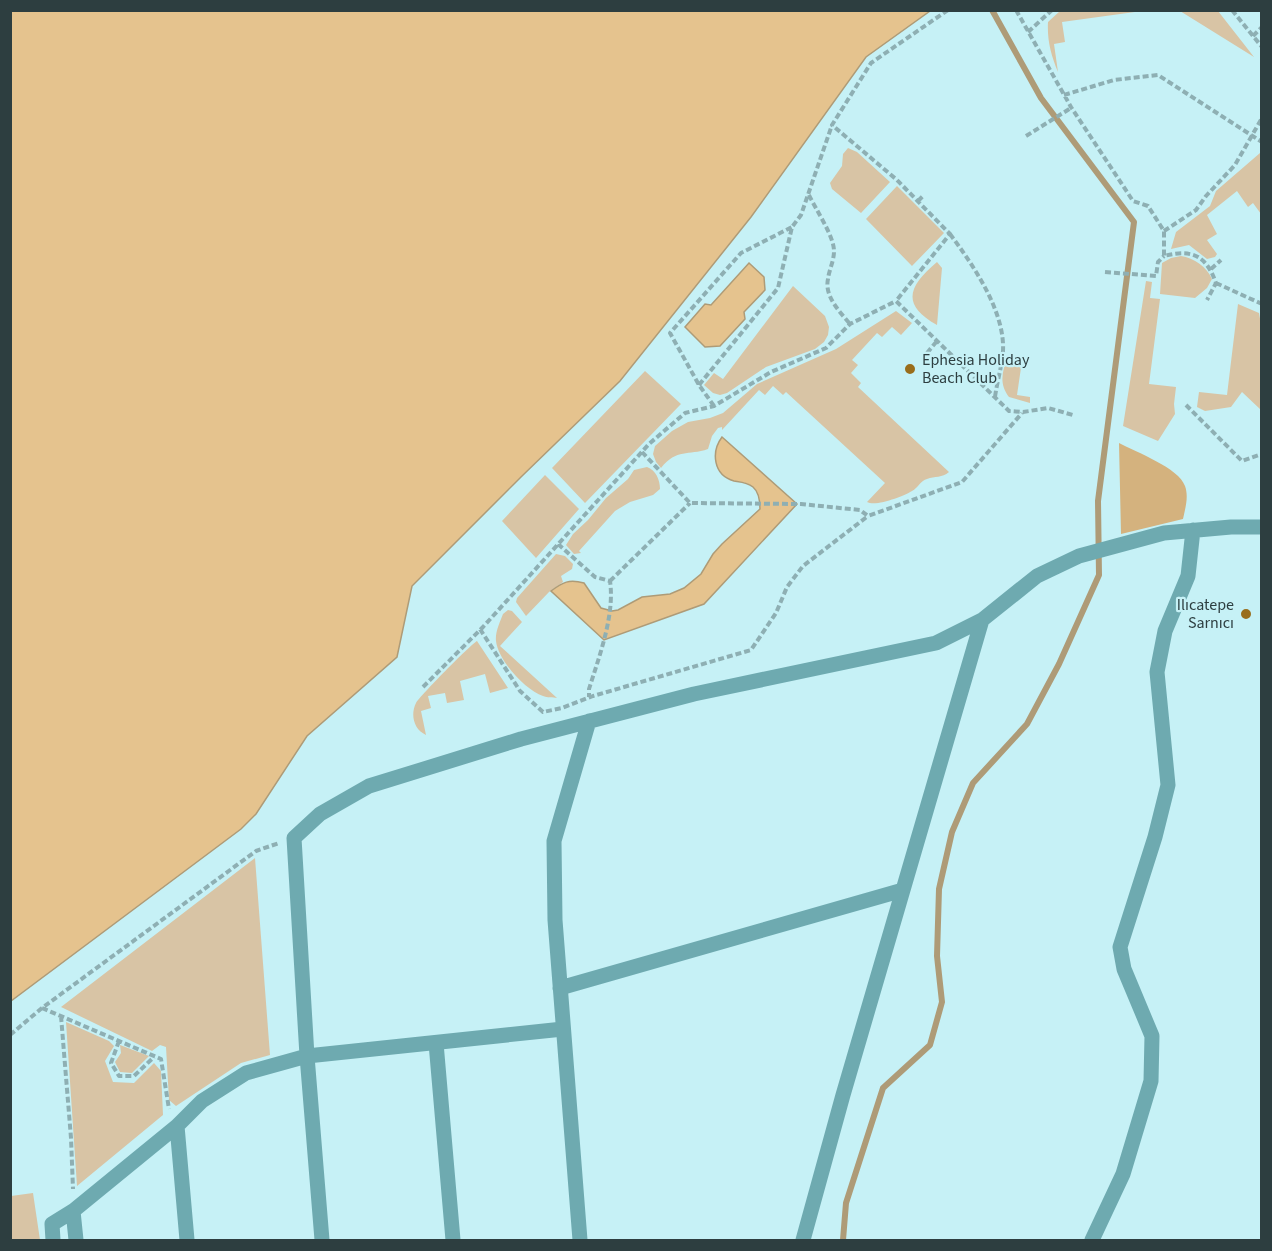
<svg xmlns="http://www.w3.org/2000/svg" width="1272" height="1251" viewBox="0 0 1272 1251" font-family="'Source Sans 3',sans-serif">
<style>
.green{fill:#d8c4a5}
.forest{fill:#d4b27e}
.water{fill:#e5c38e;stroke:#ae9b77;stroke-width:1.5}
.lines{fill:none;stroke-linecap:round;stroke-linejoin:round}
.stream{stroke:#ae9b77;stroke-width:6}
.path{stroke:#8eafb3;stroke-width:4;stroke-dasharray:6 3;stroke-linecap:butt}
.minor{stroke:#6eaab0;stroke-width:15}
.poi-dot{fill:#996d1b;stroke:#c6f1f6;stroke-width:2}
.labels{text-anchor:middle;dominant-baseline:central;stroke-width:4.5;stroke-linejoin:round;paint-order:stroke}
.poi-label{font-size:16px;fill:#2d3e40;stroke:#c6f1f6;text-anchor:start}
</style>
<rect width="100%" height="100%" fill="#c6f1f6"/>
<path class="green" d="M 1060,11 L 1060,10 L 1142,11 L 1062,22 L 1065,42 L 1054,44 L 1058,72 C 1051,55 1047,40 1048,22 Z
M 1180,11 L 1218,11 L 1254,57 Z
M 848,148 L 857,152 L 890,182 L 861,213 L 832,189 L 830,183 L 842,166 L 843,154 Z
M 1260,153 L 1262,154 L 1261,214 L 1253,203 L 1248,207 L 1237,191 L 1207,215 L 1217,234 L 1207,240 L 1217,254 L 1215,257 L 1207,259 L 1189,245 L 1171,249 L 1176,232 L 1210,206 L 1216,191 Z
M 897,186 L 944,233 L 912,266 L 866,219 Z
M 1181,256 C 1194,258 1207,267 1212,279 L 1207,288 L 1195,298 L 1160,294 L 1162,263 L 1171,258 Z
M 937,262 L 942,268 L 937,325 C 900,304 909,286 937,262 Z
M 1146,281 L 1152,282 L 1150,298 L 1160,299 L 1149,384 L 1176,387 L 1174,404 L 1175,414 L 1158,441 L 1123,426 Z
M 793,286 L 825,316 L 829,327 L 828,335 L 824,342 L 815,349 L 766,367 L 727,393 L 720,395 L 713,393 L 704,385 L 714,373 L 723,379 Z
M 1238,304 L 1259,313 L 1262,330 L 1261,410 L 1242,392 L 1231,407 L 1205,411 L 1197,407 L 1199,392 L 1227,395 Z
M 896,311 L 912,323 L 901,335 L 892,327 L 882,337 L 877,333 L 852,360 L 858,365 L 851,373 L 861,383 L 858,387 L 949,472 C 942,478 935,476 927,479 C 921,480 918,488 912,491 C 904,496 876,507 867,502 L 885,483 L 786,392 L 783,395 L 773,386 L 765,395 L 759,390 L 722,430 L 722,427 L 718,428 L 712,436 L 708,449 C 688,456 677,448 661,468 L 656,462 L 653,454 L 655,446 L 672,431 L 688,422 L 710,418 L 723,413 L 757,384 L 836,349 Z
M 1008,355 L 1019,356 L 1018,360 L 1022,361 L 1017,395 L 1030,397 L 1030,403 L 1009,397 C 998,383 1003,370 1008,355 Z
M 645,371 L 681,404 L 585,503 L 552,468 Z
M 647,467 C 656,470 660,480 660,489 L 653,495 L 630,502 L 615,511 L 579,551 L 581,553 L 574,554 L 566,545 L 573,534 L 588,520 L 606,498 L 628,479 L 634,470 Z
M 545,475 L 579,509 L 536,558 L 502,521 Z
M 556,554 L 565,556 L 573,564 L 572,569 L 561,576 L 563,582 L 549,592 L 526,616 L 516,602 L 517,598 Z
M 508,610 L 512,611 L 522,622 L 500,646 L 557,698 C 553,697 547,698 543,696 C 525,690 498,660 496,641 C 495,632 500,622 503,614 Z
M 477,641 L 508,688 L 490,693 L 485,674 L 460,681 L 464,700 L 447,703 L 445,693 L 428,696 L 431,708 L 421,711 L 426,735 C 414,730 410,715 416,703 C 421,695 469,646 477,641 Z
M 255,858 L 270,1055 L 241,1063 L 176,1106 L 169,1100 L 166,1047 L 160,1045 L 152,1051 L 61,1007 Z
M 66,1022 L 109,1041 L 114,1046 L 105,1061 L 113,1082 L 134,1083 L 154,1063 L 161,1071 L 163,1115 L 77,1186 Z
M 120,1045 L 149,1056 L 132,1073 L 120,1072 L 115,1062 L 121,1053 Z
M 33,1193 L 40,1240 L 11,1240 L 11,1196 Z"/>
<path class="forest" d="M 1119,443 C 1136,452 1179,468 1185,486 C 1189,497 1185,509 1183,519 L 1121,534 Z"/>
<path class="water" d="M 11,10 L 930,11 L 866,57 L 751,217 L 620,381 L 521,477 L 412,586 L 397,657 L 307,736 L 256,814 L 241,829 L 11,1001 Z
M 749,263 L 764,277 L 765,290 L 744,312 L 745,319 L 720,346 L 705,347 L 685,327 L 705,304 L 711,305 Z
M 722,437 L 797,504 L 704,604 L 604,640 L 551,591 C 563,582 569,579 584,583 L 601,608 L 612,611 L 618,610 L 642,597 L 670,594 L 684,588 L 701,574 L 713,554 L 722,544 L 760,509 C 760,501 759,492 753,487 C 747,482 741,482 734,481 C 713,475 711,452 722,437 Z"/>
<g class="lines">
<path class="stream" d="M 843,1240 L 846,1203 L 883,1088 L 930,1045 L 942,1002 L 937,956 L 939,889 L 952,832 L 973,783 L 1027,724 L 1059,664 L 1099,575 L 1098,501 L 1134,222 L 1041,98 L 992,10"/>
<path class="path" d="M 948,10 L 871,63 L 832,125 L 897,180 L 950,234 L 896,301 L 1009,411 L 1023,412 L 1048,408 L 1073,415
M 1016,10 L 1071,107 L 1133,201 L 1148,206 L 1164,231 L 1164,256 C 1192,249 1206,255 1216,283 L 1207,300
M 1232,10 L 1262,47
M 1028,32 L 1052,10
M 1253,36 L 1262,27
M 1064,95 L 1114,80 L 1158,75 L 1262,142
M 1026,136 L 1071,108
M 809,195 C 816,210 834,236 834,251 C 834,261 829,270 828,279 C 824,296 840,312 850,324
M 918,201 L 923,196
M 1164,231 L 1196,210 L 1206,196 L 1235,165 L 1262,118
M 950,234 C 973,265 1005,311 1003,351 C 1002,366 997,382 995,397
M 1211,269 L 1221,260
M 1105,272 L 1156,276 L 1158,262 L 1164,256
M 1216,283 L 1262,304
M 927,353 L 937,341
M 699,385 L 778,288 L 792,227 L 801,215 L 832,125
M 1186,405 L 1242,461 L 1262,454
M 714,406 L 699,385 L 670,333 L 741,253 L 792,227
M 642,452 L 690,503 L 801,504 L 860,510 L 868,516 L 962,482 L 1022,413
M 558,544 L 595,577 L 610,581 C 615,615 599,657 589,689 L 589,697
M 610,581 L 690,503
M 480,629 L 520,691 L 543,712 L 562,708 L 593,696 L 751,650 L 776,613 L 787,587 L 803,566 L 868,516
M 423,687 L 483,627 L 649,444 L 685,413 L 714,406 L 771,372 L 826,348 L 850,324 L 896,301
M 42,1008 L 161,1059 L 169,1109
M 61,1016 L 71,1138 L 73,1189
M 10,1035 L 42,1008 L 256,851 L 279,843
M 119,1041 L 111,1063 L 119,1076 L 134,1076 L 154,1057"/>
<path class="minor" d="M 560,988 L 903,890
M 436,1043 L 453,1240
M 177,1126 L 187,1240
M 73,1211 L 76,1240
M 53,1240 L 52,1224 L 73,1211 L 177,1126 L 202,1101 L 246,1073 L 307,1056 L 563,1029
M 322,1240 L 307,1056 L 294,838 L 320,814 L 369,786 L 521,739 L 694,694 L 936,643 L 982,620 L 1037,576 L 1079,556 L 1164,533 L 1231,527 L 1262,527
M 580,1240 L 555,920 L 554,841 L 589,721
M 803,1240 L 843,1095 L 982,620
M 1092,1240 L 1123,1174 L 1151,1081 L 1152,1036 L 1124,969 L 1120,947 L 1155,837 L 1168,785 L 1157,672 L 1165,631 L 1188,576 L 1193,530"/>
</g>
<g class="poi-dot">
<circle cx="910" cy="369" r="6"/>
<circle cx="1246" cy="614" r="6"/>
</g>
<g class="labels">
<g class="poi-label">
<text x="922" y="360">Ephesia Holiday<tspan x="922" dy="18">Beach Club</tspan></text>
<text x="1234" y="605" text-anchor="end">Ilıcatepe<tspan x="1234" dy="18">Sarnıcı</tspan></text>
</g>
</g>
<rect width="1272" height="1251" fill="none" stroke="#2d3e40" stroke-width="24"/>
</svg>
